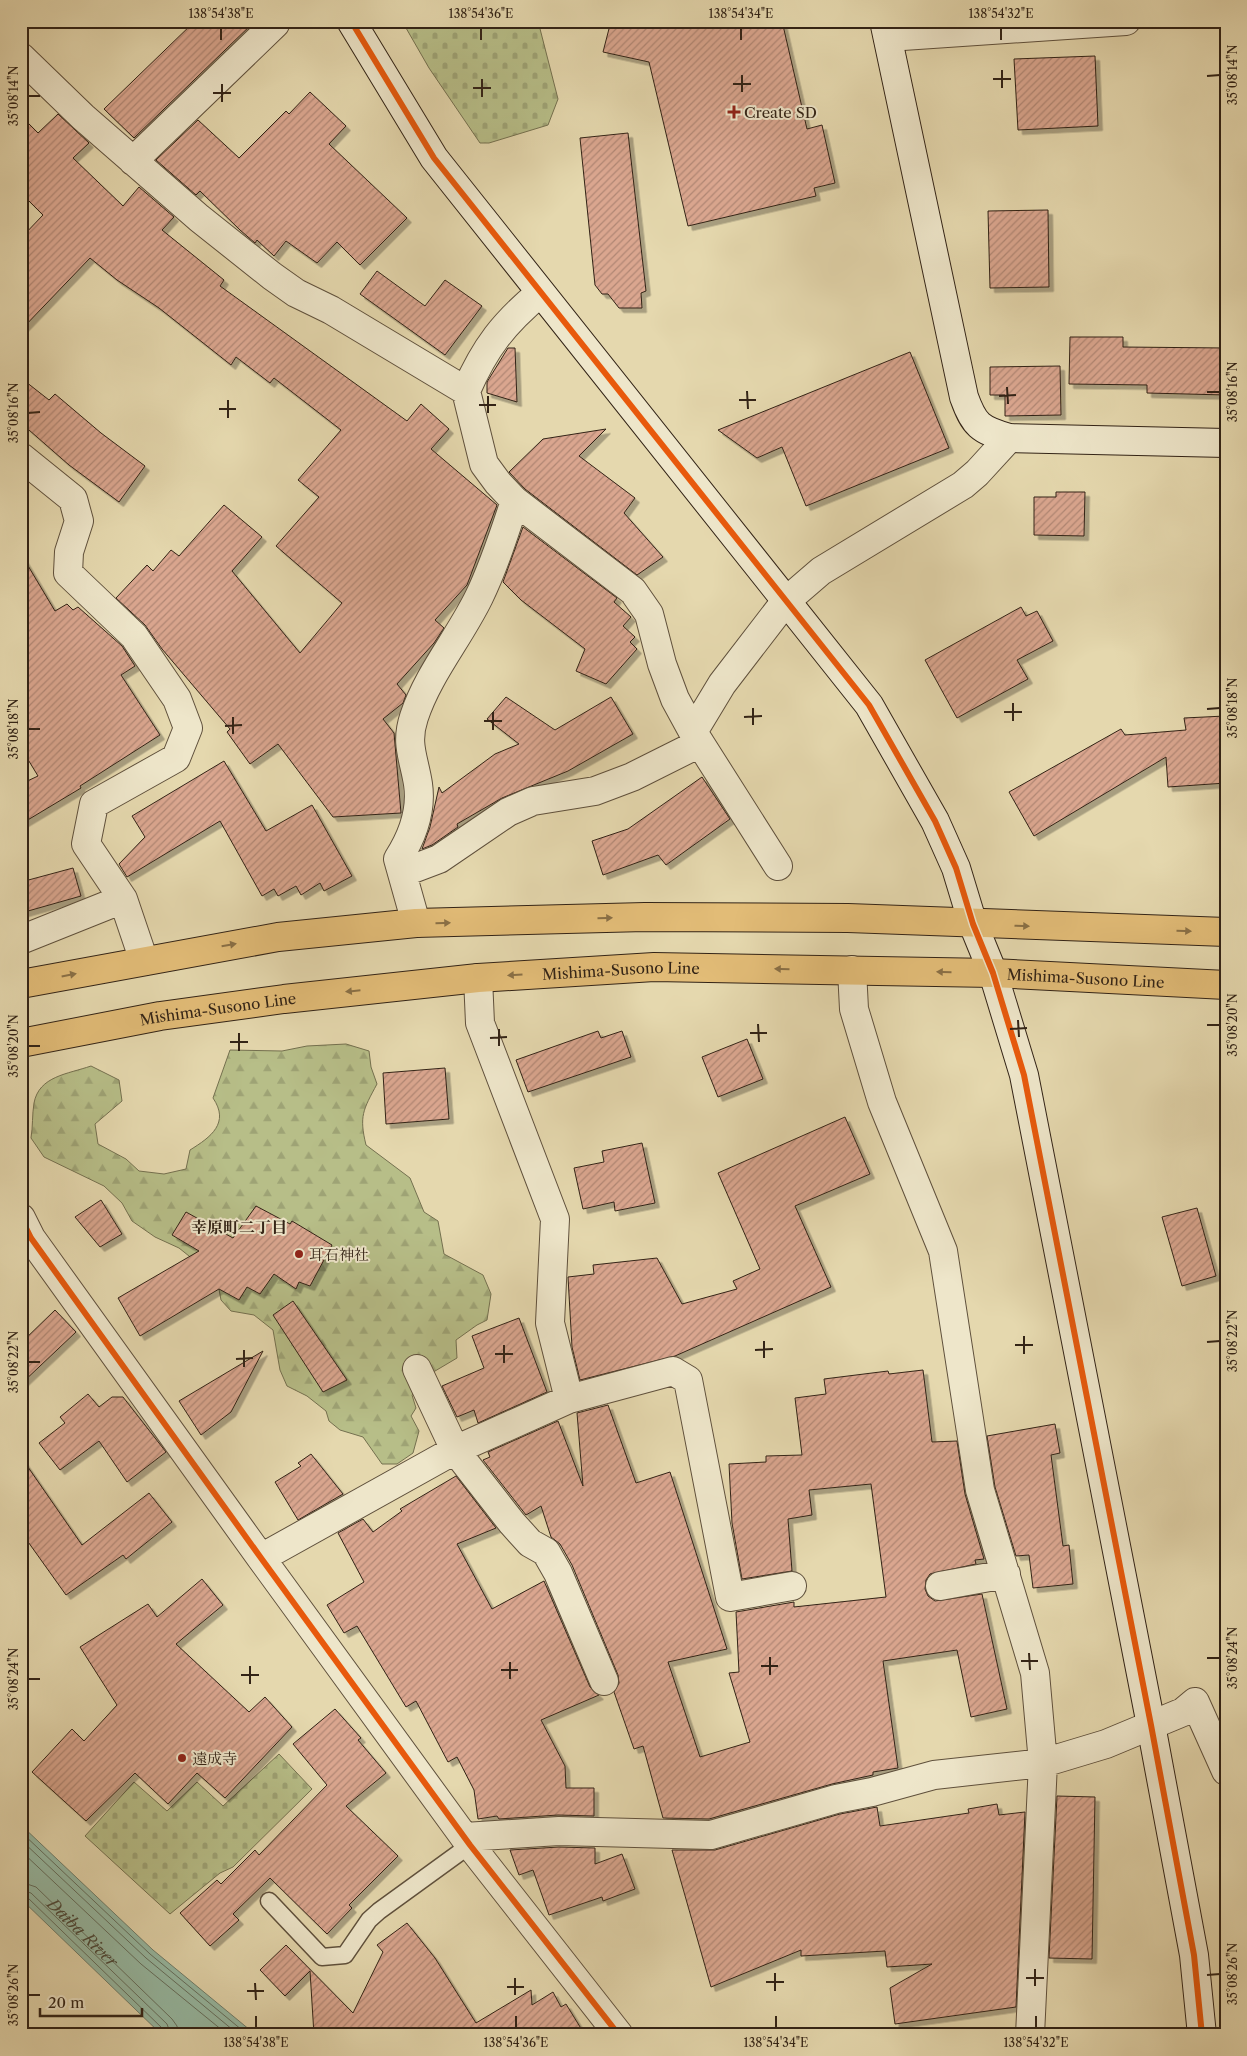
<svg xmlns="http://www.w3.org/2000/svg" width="1247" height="2056" viewBox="0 0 1247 2056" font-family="'Libre Caslon Text','Noto Serif JP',serif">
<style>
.forest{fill:url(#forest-firs);stroke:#74704f}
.cemetery{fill:url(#cemetery-stones);stroke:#74704f}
.water{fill:#97bba5;stroke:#6f7e6c}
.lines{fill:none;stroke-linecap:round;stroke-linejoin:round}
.shore{stroke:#646f5e;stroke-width:1}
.building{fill:url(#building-hatch);stroke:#322316;filter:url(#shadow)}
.lane-casing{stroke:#5f503c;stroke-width:19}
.street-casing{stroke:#5f503c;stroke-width:30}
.secondary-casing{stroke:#322316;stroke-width:30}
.primary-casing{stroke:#322316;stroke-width:30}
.lane{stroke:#eee6ca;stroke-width:16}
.street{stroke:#eee6ca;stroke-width:28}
.secondary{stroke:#eee6ca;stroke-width:28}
.primary{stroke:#e2bc77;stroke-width:28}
.cycleway-casing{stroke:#eee6ca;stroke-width:9}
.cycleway{stroke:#e8590c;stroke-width:6}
.oneway{fill:#8a7046}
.ticks{fill:none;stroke:#322316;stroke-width:2}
.poi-dot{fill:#8f2418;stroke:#eee6ca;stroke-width:2}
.labels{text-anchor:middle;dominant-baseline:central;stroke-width:4;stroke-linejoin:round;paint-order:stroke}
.poi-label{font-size:15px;fill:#322316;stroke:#eee6ca;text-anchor:start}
.street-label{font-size:15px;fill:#322316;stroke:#eee6ca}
.neighbourhood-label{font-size:16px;font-weight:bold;fill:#322316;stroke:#eee6ca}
.water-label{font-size:16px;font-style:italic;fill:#4b493a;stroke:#eee6ca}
.neatline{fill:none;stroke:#322316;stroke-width:2}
.ticks-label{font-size:12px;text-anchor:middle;fill:#322316}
</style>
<defs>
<pattern id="forest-firs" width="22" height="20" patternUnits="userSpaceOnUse" patternTransform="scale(1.25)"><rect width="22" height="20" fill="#b7be88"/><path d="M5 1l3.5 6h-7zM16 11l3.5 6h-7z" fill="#9ea375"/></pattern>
<pattern id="cemetery-stones" width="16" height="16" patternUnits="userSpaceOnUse" patternTransform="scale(1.25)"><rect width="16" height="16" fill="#b7be88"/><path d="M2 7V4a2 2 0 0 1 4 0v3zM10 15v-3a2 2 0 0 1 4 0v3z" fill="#9ea375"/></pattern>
<pattern id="building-hatch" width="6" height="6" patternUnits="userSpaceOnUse" patternTransform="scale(1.25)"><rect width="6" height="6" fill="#daa68f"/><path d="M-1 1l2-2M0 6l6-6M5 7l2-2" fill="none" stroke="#b18774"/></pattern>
<filter id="shadow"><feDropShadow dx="4.5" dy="4.5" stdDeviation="0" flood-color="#0004"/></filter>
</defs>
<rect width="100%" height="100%" fill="#e5d8ae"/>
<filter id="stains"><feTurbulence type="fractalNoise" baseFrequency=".004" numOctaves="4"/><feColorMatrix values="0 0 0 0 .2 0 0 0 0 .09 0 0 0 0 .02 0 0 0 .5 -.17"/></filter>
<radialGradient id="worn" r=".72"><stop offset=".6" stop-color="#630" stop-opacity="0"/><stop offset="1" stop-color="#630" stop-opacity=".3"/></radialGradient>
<path class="forest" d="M 346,1044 L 369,1051 L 371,1067 L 377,1084 C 363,1110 359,1116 366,1145 L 410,1178 L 424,1212 L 438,1221 L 444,1254 L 483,1275 L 491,1294 L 487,1320 L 477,1325 L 456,1340 L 457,1358 L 430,1374 L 412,1395 L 416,1408 L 411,1416 L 419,1431 L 413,1453 L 397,1464 L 382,1464 L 363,1437 L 340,1430 L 329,1421 L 326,1411 L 307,1396 L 287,1386 L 280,1370 L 273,1330 L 254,1315 L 231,1311 L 221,1300 L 218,1284 L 199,1264 L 179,1248 L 155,1237 L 132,1221 L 122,1203 L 104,1186 L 44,1157 L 31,1138 C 33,1126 32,1115 34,1103 C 39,1076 68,1074 91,1066 L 119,1080 L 122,1101 L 95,1124 L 98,1144 L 126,1159 L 139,1171 L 164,1174 L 186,1169 L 190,1150 C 211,1137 230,1123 213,1098 L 230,1050 L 282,1051 L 307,1046 Z"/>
<path class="cemetery" d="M 402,21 L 538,21 L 558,99 L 548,125 L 489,143 L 480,143 L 429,68 Z
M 279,1754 L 312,1789 L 233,1867 L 220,1873 L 170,1914 L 85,1836 L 134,1782 L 167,1811 L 197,1782 L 223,1806 Z"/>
<path class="water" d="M 21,1825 L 153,1950 L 256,2035 L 162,2035 L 21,1899 Z"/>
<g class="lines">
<g class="shore">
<path d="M 21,1832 L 150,1954 L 248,2035"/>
<path d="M 21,1840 L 146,1958 L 239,2035"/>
<path d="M 21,1851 L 141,1964 L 228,2035"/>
<path id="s1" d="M 21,1882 L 36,1887 L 172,2019 L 177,2026 L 178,2035"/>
<path d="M 21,1890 L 31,1893 L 167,2024 L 171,2035"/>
<path d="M 21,1896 L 27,1897 L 163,2029 L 165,2035"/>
</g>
</g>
<path class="building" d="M 195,21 L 255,21 L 134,138 L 104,109 Z
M 611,21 L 782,21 L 807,129 L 822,125 L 835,183 L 814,188 L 816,196 L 688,226 L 649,62 L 603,52 Z
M 1095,56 L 1098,126 L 1018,130 L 1014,59 Z
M 310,92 L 346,126 L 329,144 L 407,218 L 360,265 L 337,242 L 317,263 L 286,241 L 274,256 L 257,240 L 255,243 L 240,230 L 200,191 L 196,195 L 156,160 L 198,120 L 239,158 L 286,111 L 289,114 Z
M 58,114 L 89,143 L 73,158 L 123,206 L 139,187 L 174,217 L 162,230 L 224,280 L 220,286 L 407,421 L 421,404 L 449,429 L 431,449 L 497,505 L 467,585 L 435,620 L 444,628 L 434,643 L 397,684 L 406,695 L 403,703 L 383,719 L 394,733 L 401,813 L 333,817 L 278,744 L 250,764 L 227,732 L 230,729 L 162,649 L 145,625 L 116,598 L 147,565 L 153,571 L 171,550 L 179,556 L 224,505 L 262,537 L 232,571 L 300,653 L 342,603 L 276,546 L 319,497 L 298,480 L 341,430 L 274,378 L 270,383 L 236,357 L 231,365 L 159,308 L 117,280 L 90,258 L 21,330 L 21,238 L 43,215 L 21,193 L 21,116 L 38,133 Z
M 628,133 L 646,291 L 641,293 L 642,308 L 619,308 L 608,294 L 602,294 L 595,285 L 580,138 Z
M 1048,210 L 1049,287 L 990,288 L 988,211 Z
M 377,271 L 425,306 L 445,280 L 482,306 L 445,355 L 360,294 Z
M 1070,337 L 1123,337 L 1123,347 L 1226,348 L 1226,395 L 1147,393 L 1147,385 L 1069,384 Z
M 508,348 L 515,348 L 517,402 L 487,393 L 487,382 Z
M 910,352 L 949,448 L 806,506 L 782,447 L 757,458 L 718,430 Z
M 1060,366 L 1061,415 L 1005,416 L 1005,395 L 990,395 L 990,367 Z
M 21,378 L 49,400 L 55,394 L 101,433 L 145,466 L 119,502 L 69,465 L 21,423 Z
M 606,429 L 579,456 L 635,498 L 624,513 L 663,557 L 637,575 L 525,489 L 509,472 L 543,439 Z
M 1056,492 L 1085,492 L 1084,536 L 1034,535 L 1034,497 L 1056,497 Z
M 523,527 L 617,598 L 614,602 L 631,617 L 623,626 L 635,637 L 630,642 L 637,649 L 606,684 L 576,671 L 585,649 L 521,600 L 503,582 Z
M 21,554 L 55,611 L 67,604 L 73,610 L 78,607 L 122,646 L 135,666 L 121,675 L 160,735 L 80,786 L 81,788 L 21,824 L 21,784 L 38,776 L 21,748 Z
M 1021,607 L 1026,616 L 1037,611 L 1053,641 L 1017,660 L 1028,679 L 957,718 L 925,660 Z
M 506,697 L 555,730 L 611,697 L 633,734 L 568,771 L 502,798 L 457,824 L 458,827 L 432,845 L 422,849 L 430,827 L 439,787 L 442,793 L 495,754 L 519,744 L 487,719 Z
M 1225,716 L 1226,783 L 1168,787 L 1166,757 L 1034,836 L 1009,792 L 1121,729 L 1125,735 L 1186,730 L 1184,718 Z
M 224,761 L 266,831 L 312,805 L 352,876 L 324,891 L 320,883 L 301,895 L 296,886 L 278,896 L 274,889 L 262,896 L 220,821 L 127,877 L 119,864 L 145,837 L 132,816 Z
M 702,777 L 730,819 L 666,865 L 658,855 L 603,875 L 592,841 L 628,829 Z
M 73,868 L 81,896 L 21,913 L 21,882 Z
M 598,1031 L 601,1038 L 622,1031 L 631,1057 L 528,1092 L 516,1060 Z
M 747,1039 L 763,1079 L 718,1097 L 702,1057 Z
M 445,1068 L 449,1119 L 386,1124 L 383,1073 Z
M 845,1117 L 870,1174 L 795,1206 L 831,1287 L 675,1356 L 580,1380 L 572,1347 L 568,1277 L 594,1274 L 593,1265 L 657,1258 L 682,1304 L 737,1289 L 733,1281 L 760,1269 L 718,1173 Z
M 642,1143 L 655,1203 L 615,1211 L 614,1202 L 583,1209 L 574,1168 L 604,1162 L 602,1151 Z
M 101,1200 L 122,1234 L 100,1247 L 75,1217 Z
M 256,1206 L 290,1224 L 292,1221 L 332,1245 L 310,1286 L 299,1282 L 296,1289 L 274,1274 L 260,1294 L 247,1287 L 239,1300 L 219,1289 L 140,1336 L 118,1298 L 199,1251 L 172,1235 L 186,1212 L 233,1238 Z
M 1197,1208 L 1216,1276 L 1182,1286 L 1162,1217 Z
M 293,1301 L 347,1380 L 323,1392 L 273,1315 Z
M 55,1310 L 76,1332 L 21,1384 L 21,1343 Z
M 519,1318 L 547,1392 L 478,1423 L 474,1410 L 457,1417 L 442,1386 L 484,1368 L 472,1336 Z
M 263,1351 L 231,1412 L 201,1435 L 179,1401 Z
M 923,1370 L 932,1442 L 957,1441 L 965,1494 L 984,1559 L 975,1560 L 976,1564 L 930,1574 L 926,1580 L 925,1589 L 928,1596 L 935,1601 L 982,1594 L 1007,1709 L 971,1717 L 957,1650 L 883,1661 L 898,1768 L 873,1772 L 873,1775 L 832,1784 L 709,1819 L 663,1818 L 643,1746 L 634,1749 L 614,1692 L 619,1683 L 618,1675 L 572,1565 L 560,1544 L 551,1537 L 541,1506 L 526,1515 L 483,1460 L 490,1457 L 488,1452 L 558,1421 L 583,1486 L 577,1413 L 608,1405 L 636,1483 L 670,1472 L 727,1649 L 668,1662 L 700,1757 L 750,1742 L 729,1673 L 739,1672 L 736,1612 L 794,1602 L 794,1607 L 886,1597 L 871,1484 L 809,1490 L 812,1515 L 788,1519 L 792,1571 L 742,1579 L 732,1523 L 729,1464 L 766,1462 L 766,1456 L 802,1455 L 795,1398 L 826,1394 L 824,1379 L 888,1371 L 889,1374 Z
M 88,1394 L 99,1407 L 112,1397 L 123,1397 L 166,1452 L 127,1482 L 99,1441 L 60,1470 L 39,1443 L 65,1423 L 60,1417 Z
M 1055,1424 L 1060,1453 L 1051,1455 L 1063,1546 L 1069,1545 L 1073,1584 L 1033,1588 L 1029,1555 L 1016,1556 L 995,1487 L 987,1436 Z
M 311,1454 L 343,1494 L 298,1520 L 275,1482 L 301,1466 L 298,1463 Z
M 21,1457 L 82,1545 L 149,1493 L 172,1522 L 126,1559 L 123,1555 L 66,1595 L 21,1532 Z
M 456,1476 L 496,1528 L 457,1544 L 492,1609 L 544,1581 L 590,1687 L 599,1695 L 541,1720 L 565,1766 L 566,1788 L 594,1788 L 594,1816 L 558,1815 L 499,1819 L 497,1816 L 478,1819 L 474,1790 L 457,1757 L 448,1762 L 416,1701 L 406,1707 L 357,1626 L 344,1633 L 327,1605 L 364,1582 L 338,1533 L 363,1519 L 373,1532 L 402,1511 L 400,1509 Z
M 202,1579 L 223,1605 L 176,1644 L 249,1712 L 265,1697 L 292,1727 L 225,1798 L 197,1773 L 168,1804 L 135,1773 L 86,1821 L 32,1772 L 72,1729 L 84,1741 L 117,1705 L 80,1647 L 148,1604 L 157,1617 Z
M 335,1709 L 361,1738 L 358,1740 L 386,1773 L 346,1806 L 398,1856 L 349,1905 L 352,1908 L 327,1934 L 270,1878 L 233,1914 L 239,1920 L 210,1946 L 180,1913 L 217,1880 L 221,1884 L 255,1850 L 259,1855 L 327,1785 L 293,1744 Z
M 1057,1796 L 1095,1797 L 1092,1959 L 1049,1958 Z
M 997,1804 L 999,1815 L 1025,1812 L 1016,2007 L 895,2024 L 890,1988 L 932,1964 L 887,1967 L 885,1951 L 801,1956 L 801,1950 L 711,1987 L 672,1850 L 715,1850 L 840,1814 L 877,1807 L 880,1826 L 969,1813 L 968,1809 Z
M 559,1847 L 595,1848 L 595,1864 L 622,1854 L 635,1889 L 603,1901 L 602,1897 L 549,1915 L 533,1870 L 519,1875 L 510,1850 Z
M 407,1923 L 435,1958 L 476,2023 L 531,1990 L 532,2005 L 553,1992 L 561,2007 L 566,2004 L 585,2035 L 314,2035 L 310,1971 L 285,1996 L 260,1970 L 286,1945 L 353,2013 L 383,1952 L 377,1945 Z"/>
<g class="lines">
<defs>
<path id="lane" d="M 269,1901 L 322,1957 L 345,1955 L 369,1920 L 379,1911 L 470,1845"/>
<path id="street" d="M 888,37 L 1126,21
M 21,57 L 83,117 L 199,218 L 272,276 L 296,293 L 331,310 L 466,391 L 484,464 L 498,483 L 515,501 L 633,591 L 649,614 L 662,664 L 675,699 L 693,732
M 133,161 L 275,24
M 466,391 C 485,347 504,323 540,293
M 21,457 L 73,499 L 79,521 L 69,552 L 68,573 L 134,636 L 177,699 L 188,728 L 176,758 L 94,804 L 86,844 L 123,899 L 144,961
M 778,866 L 693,732 L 722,684 L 785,602 L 821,571 L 963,485 L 977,473 L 1009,438
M 402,873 L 439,859 L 508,812 L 533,801 L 595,791 L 632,777 L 700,743
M 416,923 L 398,859 C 412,837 422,811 418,784 C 414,758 405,744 414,717 C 428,674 459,638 479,597 C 494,566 504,534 515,501
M 23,939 L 123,899
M 852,970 L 854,1009 L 882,1102 L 943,1251 L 980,1490 L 1035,1673 L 1043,1763 L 1030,2035
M 478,978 L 480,1023 L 555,1219 L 550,1323 L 569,1399 L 673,1371 L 688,1380 L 730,1597 L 792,1586
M 21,1218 L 31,1238 L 261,1558 L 470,1845 L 619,2035
M 417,1369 L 455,1450 L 569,1399
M 261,1558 L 455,1450 L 512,1523 L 530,1543 L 546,1552 L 558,1573 L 604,1681
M 940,1586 L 1006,1574
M 465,1837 L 559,1831 L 711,1835 L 836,1799 L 872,1792 L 934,1775 L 1043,1763 L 1106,1744 L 1183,1712 L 1195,1702 L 1226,1771"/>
<path id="secondary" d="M 351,21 L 434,158 L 869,705 L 935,821 L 956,868 L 973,924 L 993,973 L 1024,1075 L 1151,1725 L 1194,1955 L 1202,2035
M 884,21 L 964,397 C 974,425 980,430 1009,438 L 1226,443"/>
<g id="primary">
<path d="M 21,984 L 278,937 L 416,923 L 645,917 L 848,918 L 1226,932"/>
<path id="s2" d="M 21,1043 L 160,1016 L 284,999 L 478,978 L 654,967 L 993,973 L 1226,985"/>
</g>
</defs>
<use href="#lane" class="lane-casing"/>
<use href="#street" class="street-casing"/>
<use href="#secondary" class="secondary-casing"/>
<use href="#primary" class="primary-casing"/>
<use href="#lane" class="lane"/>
<use href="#street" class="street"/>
<use href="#secondary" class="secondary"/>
<use href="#primary" class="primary"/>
<defs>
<path id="cycleway" d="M 351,21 L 434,158 L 869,705 L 935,821 L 956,868 L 973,924 L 993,973 L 1024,1075 L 1151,1725 L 1194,1955 L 1202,2035
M 21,1218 L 31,1238 L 261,1558 L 470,1845 L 619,2035"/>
</defs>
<use href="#cycleway" class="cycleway-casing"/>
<use href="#cycleway" class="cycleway"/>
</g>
<defs><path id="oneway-solid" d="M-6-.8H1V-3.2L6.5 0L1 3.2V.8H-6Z" transform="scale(1.25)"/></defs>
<g class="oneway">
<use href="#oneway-solid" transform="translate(605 918) rotate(-2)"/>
<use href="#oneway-solid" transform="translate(443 923) rotate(-2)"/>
<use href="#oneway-solid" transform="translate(1022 926) rotate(2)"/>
<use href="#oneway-solid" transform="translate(1184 931) rotate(2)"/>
<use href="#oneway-solid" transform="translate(229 945) rotate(-10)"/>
<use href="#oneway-solid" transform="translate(782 969) rotate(-179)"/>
<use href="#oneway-solid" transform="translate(944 972) rotate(-178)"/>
<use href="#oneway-solid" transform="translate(69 975) rotate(-11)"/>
<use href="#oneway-solid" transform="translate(515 975) rotate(177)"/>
<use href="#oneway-solid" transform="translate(353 991) rotate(174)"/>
</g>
<path class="ticks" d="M 221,28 L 221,40M 481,28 L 481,40M 741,28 L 741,40M 1001,28 L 1001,40M 1002,70 L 1002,88M 742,75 L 742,92M 1207,76 L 1220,75M 482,79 L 482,97M 993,79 L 1011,79M 222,84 L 222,102M 733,84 L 751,84M 473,88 L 491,88M 213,93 L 231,93M 28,96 L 40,96M 1007,387 L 1008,404M 747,391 L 748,409M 1207,392 L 1220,392M 488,396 L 488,413M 999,396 L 1016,395M 228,400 L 228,418M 739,400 L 756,400M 479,405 L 496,405M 219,409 L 236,409M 28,413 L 40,412M 1013,703 L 1013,721M 753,708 L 753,725M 1207,709 L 1220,708M 493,712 L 493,730M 1004,712 L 1022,712M 233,717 L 233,734M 744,717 L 762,716M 484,721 L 502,721M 225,726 L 242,725M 28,729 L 40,729M 1018,1020 L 1019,1037M 758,1024 L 759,1042M 1207,1025 L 1220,1025M 499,1029 L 499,1046M 1010,1029 L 1027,1028M 239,1033 L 239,1051M 750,1033 L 767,1033M 490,1038 L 507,1037M 230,1042 L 248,1042M 28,1046 L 40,1046M 1024,1336 L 1024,1354M 764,1341 L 764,1358M 1207,1342 L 1220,1341M 504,1345 L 504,1363M 1015,1345 L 1033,1345M 244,1350 L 244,1367M 755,1350 L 773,1349M 495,1354 L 513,1354M 236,1359 L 253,1358M 28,1362 L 40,1362M 1029,1653 L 1030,1670M 770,1657 L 770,1675M 1207,1658 L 1220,1658M 1021,1661 L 1038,1661M 510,1662 L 510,1679M 250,1666 L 250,1684M 761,1666 L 778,1666M 501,1670 L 518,1670M 241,1675 L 259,1675M 28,1679 L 40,1679M 1035,1969 L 1035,1986M 775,1973 L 775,1991M 1207,1975 L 1220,1974M 515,1978 L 515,1995M 1026,1978 L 1044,1978M 766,1982 L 784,1982M 255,1983 L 256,2000M 507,1987 L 524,1987M 247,1991 L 264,1991M 28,1995 L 40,1995M 256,2016 L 256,2028M 516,2016 L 516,2028M 776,2016 L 776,2028M 1036,2016 L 1036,2028"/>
<g class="poi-dot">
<path d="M731.5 104.5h5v5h5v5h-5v5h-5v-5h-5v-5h5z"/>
<circle cx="299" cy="1254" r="5"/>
<circle cx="182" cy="1758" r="5"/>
</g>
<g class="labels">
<g class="poi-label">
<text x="744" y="112">Create SD</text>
<text x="309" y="1254">耳石神社</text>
<text x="192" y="1758">遠成寺</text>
</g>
<g class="street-label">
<text stroke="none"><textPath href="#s2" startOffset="605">Mishima-Susono Line</textPath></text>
<text stroke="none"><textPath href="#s2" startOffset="1070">Mishima-Susono Line</textPath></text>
<text stroke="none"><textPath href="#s2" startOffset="200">Mishima-Susono Line</textPath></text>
</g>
<g class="neighbourhood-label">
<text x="239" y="1227">幸原町二丁目</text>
</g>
<g class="water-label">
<text stroke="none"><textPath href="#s1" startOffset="81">Daiba River</textPath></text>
</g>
</g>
<rect width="1247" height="2056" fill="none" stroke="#e5d8ae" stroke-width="55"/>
<path d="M40 2008v8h102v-8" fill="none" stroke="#322316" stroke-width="2.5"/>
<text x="48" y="2008" font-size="15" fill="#322316" stroke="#eee6ca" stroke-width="4" paint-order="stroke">20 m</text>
<rect x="28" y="28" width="1192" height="2000" class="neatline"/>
<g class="ticks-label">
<text x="221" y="18">138°54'38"E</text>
<text x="481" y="18">138°54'36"E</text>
<text x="741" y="18">138°54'34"E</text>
<text x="1001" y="18">138°54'32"E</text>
<text transform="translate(1233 75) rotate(-90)" y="4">35°08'14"N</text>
<text transform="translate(14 96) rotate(-90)" y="4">35°08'14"N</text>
<text transform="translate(1233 392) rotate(-90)" y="4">35°08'16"N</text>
<text transform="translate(14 413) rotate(-90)" y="4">35°08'16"N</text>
<text transform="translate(1233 708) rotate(-90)" y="4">35°08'18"N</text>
<text transform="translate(14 729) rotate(-90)" y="4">35°08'18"N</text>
<text transform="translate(1233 1025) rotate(-90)" y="4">35°08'20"N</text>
<text transform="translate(14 1046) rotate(-90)" y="4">35°08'20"N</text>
<text transform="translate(1233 1341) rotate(-90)" y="4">35°08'22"N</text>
<text transform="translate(14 1362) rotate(-90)" y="4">35°08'22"N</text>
<text transform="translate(1233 1658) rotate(-90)" y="4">35°08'24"N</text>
<text transform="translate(14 1679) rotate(-90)" y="4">35°08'24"N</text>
<text transform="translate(1233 1974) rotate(-90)" y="4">35°08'26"N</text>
<text transform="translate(14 1995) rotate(-90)" y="4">35°08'26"N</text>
<text x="256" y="2047">138°54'38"E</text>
<text x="516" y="2047">138°54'36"E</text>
<text x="776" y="2047">138°54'34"E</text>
<text x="1036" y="2047">138°54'32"E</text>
</g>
<rect width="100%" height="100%" filter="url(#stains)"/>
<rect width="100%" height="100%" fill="url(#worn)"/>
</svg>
